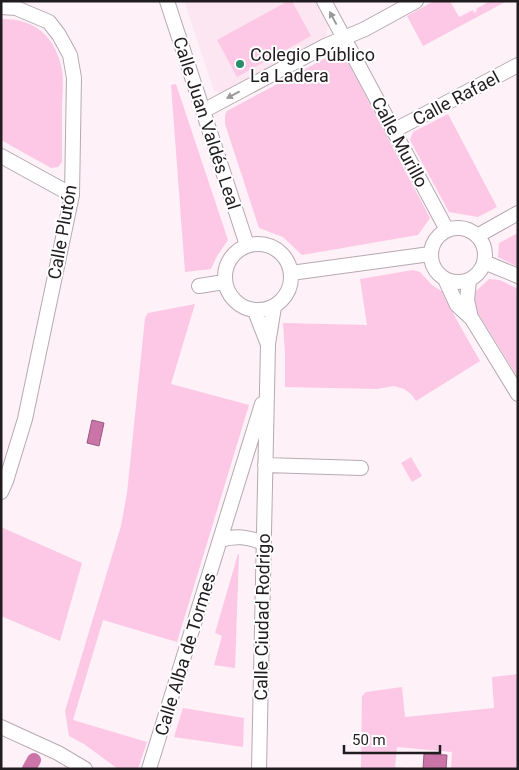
<svg xmlns="http://www.w3.org/2000/svg" width="519" height="770" viewBox="0 0 519 770" font-family="Roboto,sans-serif">
<style>
.built{fill:#fce6f2}
.green{fill:#fcc8e5}
.water{fill:#cb74a8;stroke:#985a7f}
.lines{fill:none;stroke-linecap:round;stroke-linejoin:round}
.canal{stroke:#cb74a8;stroke-width:14}
.street-casing{stroke:#b6a9b0;stroke-width:16}
.street{stroke:#fff;stroke-width:14}
.oneway{fill:#9b999a}
.poi-dot{fill:#298e69;stroke:#fff;stroke-width:2}
.labels{text-anchor:middle;dominant-baseline:central;stroke-width:4;stroke-linejoin:round;paint-order:stroke}
.poi-label{font-size:18px;fill:#211c1f;stroke:#fff;text-anchor:start}
.street-label{font-size:18px;fill:#211c1f;stroke:#fff}
</style>
<rect width="100%" height="100%" fill="#fef1f8"/>
<path class="built" d="M 184,1 L 315,1 L 328,26 L 326,37 L 221,93 L 214,91 Z"/>
<path class="green" d="M 288,1 L 292,1 L 311,36 L 237,77 L 217,40 Z
M 434,1 L 450,1 L 459,17 L 473,10 L 474,13 L 477,11 L 476,9 L 490,1 L 507,1 L 423,46 L 407,16 Z
M 1,19 C 35,18 56,37 62,70 C 64,82 62,96 62,108 C 62,126 62,144 62,162 L 58,167 L 51,168 L 1,140 Z
M 335,53 L 344,55 L 430,218 L 418,235 L 302,255 L 283,237 L 259,228 L 225,124 L 225,115 L 227,111 Z
M 176,84 L 228,240 L 217,256 L 211,269 L 185,272 L 171,85 Z
M 448,114 L 497,207 L 478,217 L 449,212 L 410,140 L 413,132 Z
M 518,233 L 518,267 L 498,257 L 499,243 Z
M 413,270 L 420,272 L 432,285 L 443,292 L 455,317 L 480,361 L 416,401 L 411,394 L 404,389 L 394,386 L 377,389 L 285,387 L 285,353 L 283,323 L 367,325 L 360,279 Z
M 489,279 L 500,280 L 518,289 L 518,378 L 473,305 L 476,291 Z
M 195,304 L 171,384 L 249,405 L 177,642 L 103,620 L 73,720 L 147,742 L 138,769 L 118,769 L 84,744 L 69,736 L 65,711 L 121,526 L 127,493 L 145,318 L 148,313 Z
M 411,457 L 422,476 L 412,482 L 401,463 Z
M 1,527 L 82,563 L 60,641 L 1,616 Z
M 238,554 L 239,554 L 235,668 L 214,665 L 222,636 L 215,633 Z
M 518,674 L 518,769 L 451,769 L 452,752 L 397,747 L 395,767 L 414,769 L 361,769 L 362,696 L 366,692 L 402,687 L 405,717 L 494,708 L 492,677 Z
M 183,708 L 244,718 L 243,747 L 174,737 Z"/>
<path class="water" d="M 92,420 L 104,423 L 99,446 L 87,443 Z
M 424,754 L 447,755 L 446,769 L 423,769 Z"/>
<g class="lines">
<path class="canal" d="M 29,769 L 34,760"/>
<defs>
<path id="street" d="M 167,1 L 247,245
M 324,1 L 447,230
M 1,7 L 16,8 L 49,22 L 59,35 L 70,55 L 74,78 L 72,195 L 25,419 L 6,481 L 1,492
M 203,111 L 325,46 L 365,29 L 416,1
M 393,131 L 518,65
M 1,156 L 72,195
M431 255a27 27 0 1 1 54 0a27 27 0 1 1-54 0Z
M 477,236 L 518,213
M225 277a33 33 0 1 1 66 0a33 33 0 1 1-66 0Z
M 484,262 L 518,276
M 291,273 L 430,254
M 445,279 L 457,305 L 472,319 L 518,394
M 469,280 L 467,300 L 471,318
M 199,286 L 224,282
M 255,311 L 267,342
M 265,465 L 361,468
M 220,540 C 237,535 247,537 264,543
M 1,727 L 58,753 L 85,769
M 149,769 L 262,404
M 259,769 L 268,344 L 274,307"/>
</defs>
<use href="#street" class="street-casing"/>
<use href="#street" class="street"/>
</g>
<defs><path id="oneway-solid" d="M-6-.8H1V-3.2L6.5 0L1 3.2V.8H-6Z" transform="scale(1.25)"/></defs>
<g class="oneway">
<use href="#oneway-solid" transform="translate(333 18) rotate(-118)"/>
<use href="#oneway-solid" transform="translate(233 95) rotate(152)"/>
</g>
<circle class="poi-dot" cx="240" cy="64" r="5"/>
<g class="labels">
<g class="poi-label">
<text x="250" y="54">Colegio Público<tspan x="250" dy="21">La Ladera</tspan></text>
</g>
<g class="street-label">
<text transform="translate(456 98) rotate(-28)">Calle Rafael</text>
<text transform="translate(207 123) rotate(72)">Calle Juan Valdés Leal</text>
<text transform="translate(400 142) rotate(62)">Calle Murillo</text>
<text transform="translate(62 232) rotate(-80)">Calle Plutón</text>
<text transform="translate(262 617) rotate(-89)">Calle Ciudad Rodrigo</text>
<text transform="translate(185 654) rotate(-73)">Calle Alba de Tormes</text>
</g>
</g>
<rect width="519" height="770" fill="none" stroke="#211c1f" stroke-width="5"/>
<path d="M344 745v8h96v-8" fill="none" stroke="#211c1f" stroke-width="2.5"/>
<text x="352" y="745" font-size="15" fill="#211c1f" stroke="#ffffff" stroke-width="4" paint-order="stroke">50 m</text>
</svg>
